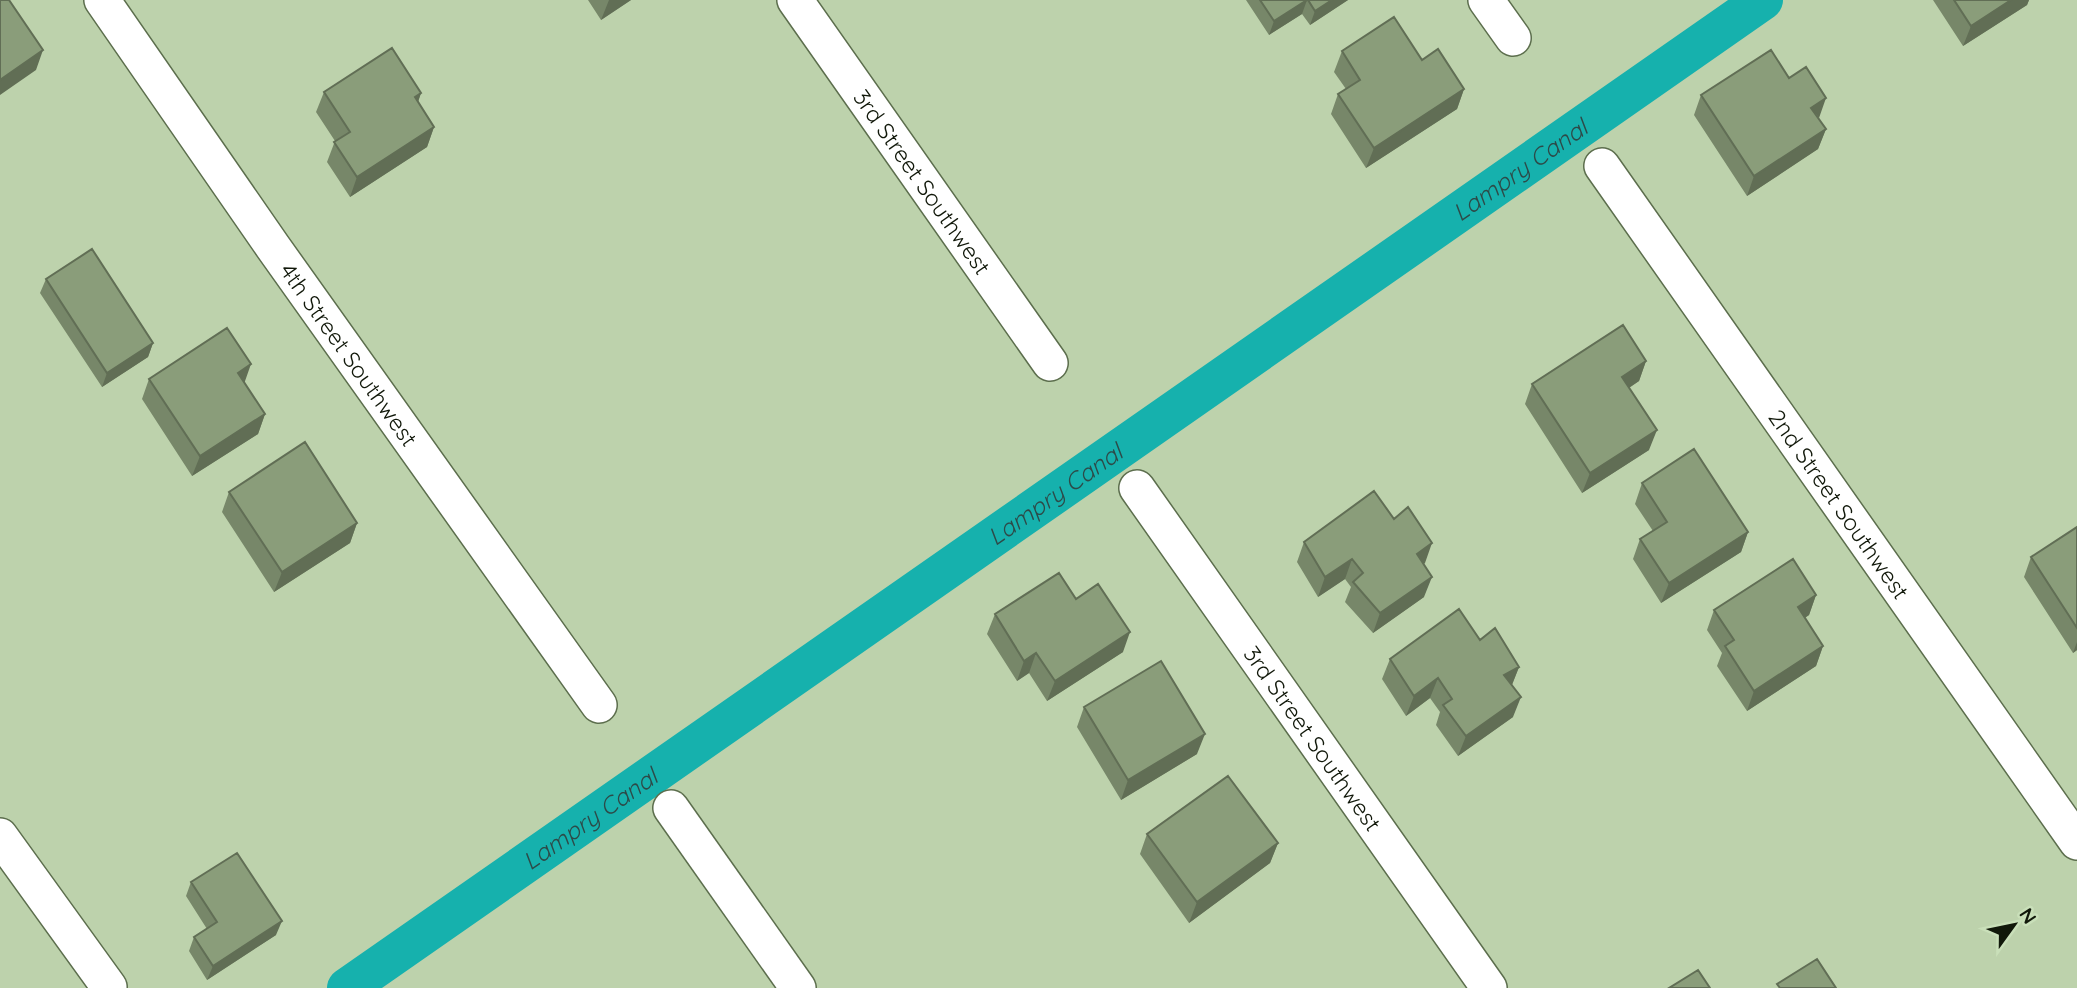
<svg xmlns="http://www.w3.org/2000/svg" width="2077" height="988" viewBox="0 0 2077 988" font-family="Quicksand,sans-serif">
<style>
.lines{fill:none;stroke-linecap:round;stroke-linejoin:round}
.canal{stroke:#16b1ad;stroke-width:40}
.minor-casing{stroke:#5c6e4d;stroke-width:38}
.minor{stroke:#fff;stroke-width:35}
.wall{fill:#778769}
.shaded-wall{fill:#616e55}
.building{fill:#8a9d7a;stroke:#616e55;stroke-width:2}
.labels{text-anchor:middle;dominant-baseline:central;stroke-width:5;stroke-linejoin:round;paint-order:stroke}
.street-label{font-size:23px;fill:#11180a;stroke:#c9dfb9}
.water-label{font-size:24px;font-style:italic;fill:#2d4a48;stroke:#c9dfb9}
</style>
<rect width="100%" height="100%" fill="#bdd2ac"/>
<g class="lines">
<path class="canal" id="s1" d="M 347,988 L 1763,0"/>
<defs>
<g id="minor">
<path id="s2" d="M 102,0 L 273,247 L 599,705"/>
<path id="s3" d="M 795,0 L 1050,363"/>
<path d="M 1486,0 L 1513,38"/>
<path id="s4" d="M 1602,166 L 2077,842"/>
<path id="s5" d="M 1137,488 L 1489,988"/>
<path d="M 671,808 L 798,988"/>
<path d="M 0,836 L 109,987"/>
</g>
</defs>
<use href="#minor" class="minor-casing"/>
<use href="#minor" class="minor"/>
</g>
<path class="wall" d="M 588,0 L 631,0 L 601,20 Z
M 1246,0 L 1348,0 L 1310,25 L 1302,14 L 1269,35 Z
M 1933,0 L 2029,0 L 2027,5 L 1963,46 Z
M 1342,51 L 1422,60 L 1464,89 L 1457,109 L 1366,168 L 1331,114 L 1338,94 L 1346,89 L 1334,72 Z
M 1789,78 L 1826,129 L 1818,149 L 1747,196 L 1694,115 L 1701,95 Z
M 324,92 L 421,93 L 418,102 L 434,127 L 427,147 L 350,197 L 327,162 L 335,141 L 316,112 Z
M 46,279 L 153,343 L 148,357 L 102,387 L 40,293 Z
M 1646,361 L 1639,381 L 1629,388 L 1649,450 L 1582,493 L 1525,404 L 1532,384 Z
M 149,379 L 244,382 L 265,414 L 258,434 L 192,476 L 142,399 Z
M 1642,483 L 1748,532 L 1741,552 L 1661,603 L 1633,559 L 1640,539 L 1653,531 L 1635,504 Z
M 229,492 L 357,523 L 350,543 L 274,592 L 222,512 Z
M 2077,527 L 2077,650 L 2073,653 L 2024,577 L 2031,557 Z
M 1304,542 L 1425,563 L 1423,564 L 1424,597 L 1373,633 L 1345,602 L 1351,587 L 1345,579 L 1318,597 L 1297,562 Z
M 1816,595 L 1809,615 L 1805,618 L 1823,646 L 1816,666 L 1747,711 L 1717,666 L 1722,653 L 1707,630 L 1714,610 Z
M 1076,599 L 1123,652 L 1047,701 L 1029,673 L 1017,681 L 987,634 L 995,614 Z
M 1480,640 L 1519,667 L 1512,685 L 1513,717 L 1458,756 L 1436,725 L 1440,712 L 1430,698 L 1406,716 L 1382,679 L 1390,659 Z
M 1084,707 L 1197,754 L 1121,800 L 1077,727 Z
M 1147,834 L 1278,843 L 1270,863 L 1189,923 L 1140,854 Z
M 191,882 L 276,935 L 207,980 L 189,951 L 194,937 L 207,929 L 186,896 Z"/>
<path class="shaded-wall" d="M 609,0 L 631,0 L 601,20 Z
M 1307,0 L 1302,14 L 1269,35 L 1274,21 Z
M 1332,0 L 1348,0 L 1310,25 L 1315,11 Z
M 2011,0 L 2029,0 L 2027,5 L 1963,46 L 1971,26 Z
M 43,50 L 36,70 L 0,95 L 0,80 Z
M 1464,89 L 1457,109 L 1366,168 L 1374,148 Z
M 421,93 L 414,113 L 415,97 Z
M 1826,98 L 1819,118 L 1811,108 Z
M 434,127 L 427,147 L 350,197 L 357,177 Z
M 1826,129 L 1818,149 L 1747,196 L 1754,176 Z
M 153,343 L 148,357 L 102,387 L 107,373 Z
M 1646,361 L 1639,381 L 1615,397 L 1622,377 Z
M 251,364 L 244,384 L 238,373 Z
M 265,414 L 258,434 L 192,476 L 200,456 Z
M 1657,430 L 1649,450 L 1582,493 L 1590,473 Z
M 357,523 L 350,543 L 274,592 L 282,572 Z
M 1748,532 L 1741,552 L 1661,603 L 1669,583 Z
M 1432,543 L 1425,563 L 1409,574 L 1417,554 Z
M 1352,559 L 1345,579 L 1318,597 L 1325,577 Z
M 1432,577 L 1424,597 L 1373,633 L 1380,613 Z
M 1816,595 L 1809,615 L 1790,627 L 1798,607 Z
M 1130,632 L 1123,652 L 1047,701 L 1055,681 Z
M 2077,642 L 2077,650 L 2073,653 Z
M 1823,646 L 1816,666 L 1747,711 L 1754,691 Z
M 1036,653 L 1029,673 L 1017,681 L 1024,661 Z
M 1519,667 L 1511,687 L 1504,675 Z
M 1438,678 L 1430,698 L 1406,716 L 1414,696 Z
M 1521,697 L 1513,717 L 1458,756 L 1466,736 Z
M 1205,734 L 1197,754 L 1121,800 L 1128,780 Z
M 1278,843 L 1270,863 L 1189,923 L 1197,902 Z
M 282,921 L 276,935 L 207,980 L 213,966 Z"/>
<path class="building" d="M 0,0 L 9,0 L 43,50 L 0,80 Z
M 1260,0 L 1307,0 L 1274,21 Z
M 1308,0 L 1332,0 L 1315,11 Z
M 1954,0 L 2011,0 L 1971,26 Z
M 1394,17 L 1422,60 L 1438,49 L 1464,89 L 1374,148 L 1338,94 L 1360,80 L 1342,51 Z
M 392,48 L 421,93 L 415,97 L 434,127 L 357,177 L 334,142 L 350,132 L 324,92 Z
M 1771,50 L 1789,78 L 1806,67 L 1826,98 L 1811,108 L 1826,129 L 1754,176 L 1701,95 Z
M 92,249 L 153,343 L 107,373 L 46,279 Z
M 1623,325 L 1646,361 L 1622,377 L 1657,430 L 1590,473 L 1532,384 Z
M 227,328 L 251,364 L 238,373 L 265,414 L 200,456 L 149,379 Z
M 305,442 L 357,523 L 282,572 L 229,492 Z
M 1694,449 L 1748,532 L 1669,583 L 1640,539 L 1667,522 L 1642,483 Z
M 1374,491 L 1394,519 L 1408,507 L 1432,543 L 1417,554 L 1432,577 L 1380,613 L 1353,582 L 1363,573 L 1352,559 L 1325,577 L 1304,542 Z
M 2077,527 L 2077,628 L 2031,557 Z
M 1793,559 L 1816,595 L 1798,607 L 1823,646 L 1754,691 L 1725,646 L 1734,640 L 1714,610 Z
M 1059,573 L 1076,599 L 1098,584 L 1130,632 L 1055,681 L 1036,653 L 1024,661 L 995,614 Z
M 1459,609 L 1480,640 L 1495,628 L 1519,667 L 1504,675 L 1521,697 L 1466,736 L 1443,705 L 1452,699 L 1438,678 L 1414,696 L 1390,659 Z
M 1161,661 L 1205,734 L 1128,780 L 1084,707 Z
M 1228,776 L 1278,843 L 1197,902 L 1147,834 Z
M 237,853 L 282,921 L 213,966 L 194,937 L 217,922 L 191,882 Z
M 1817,959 L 1836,988 L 1780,988 L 1777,984 Z
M 1698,970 L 1710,988 L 1669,988 Z"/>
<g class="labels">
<g class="street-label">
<text stroke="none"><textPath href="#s3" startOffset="222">3rd Street Southwest</textPath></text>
<text stroke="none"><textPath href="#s2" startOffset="432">4th Street Southwest</textPath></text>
<text stroke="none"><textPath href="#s4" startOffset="413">2nd Street Southwest</textPath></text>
<text stroke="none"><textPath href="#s5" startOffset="306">3rd Street Southwest</textPath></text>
</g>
<g class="water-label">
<text stroke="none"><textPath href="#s1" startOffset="1430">Lampry Canal</textPath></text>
<text stroke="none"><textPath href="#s1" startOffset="863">Lampry Canal</textPath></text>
<text stroke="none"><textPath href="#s1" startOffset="296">Lampry Canal</textPath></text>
</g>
</g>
<g transform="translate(2014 925) rotate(57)" stroke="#c9dfb9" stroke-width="5" paint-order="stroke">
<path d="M0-5L12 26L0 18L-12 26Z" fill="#11180a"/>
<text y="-10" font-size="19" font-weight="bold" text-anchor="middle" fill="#11180a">N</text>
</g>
</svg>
